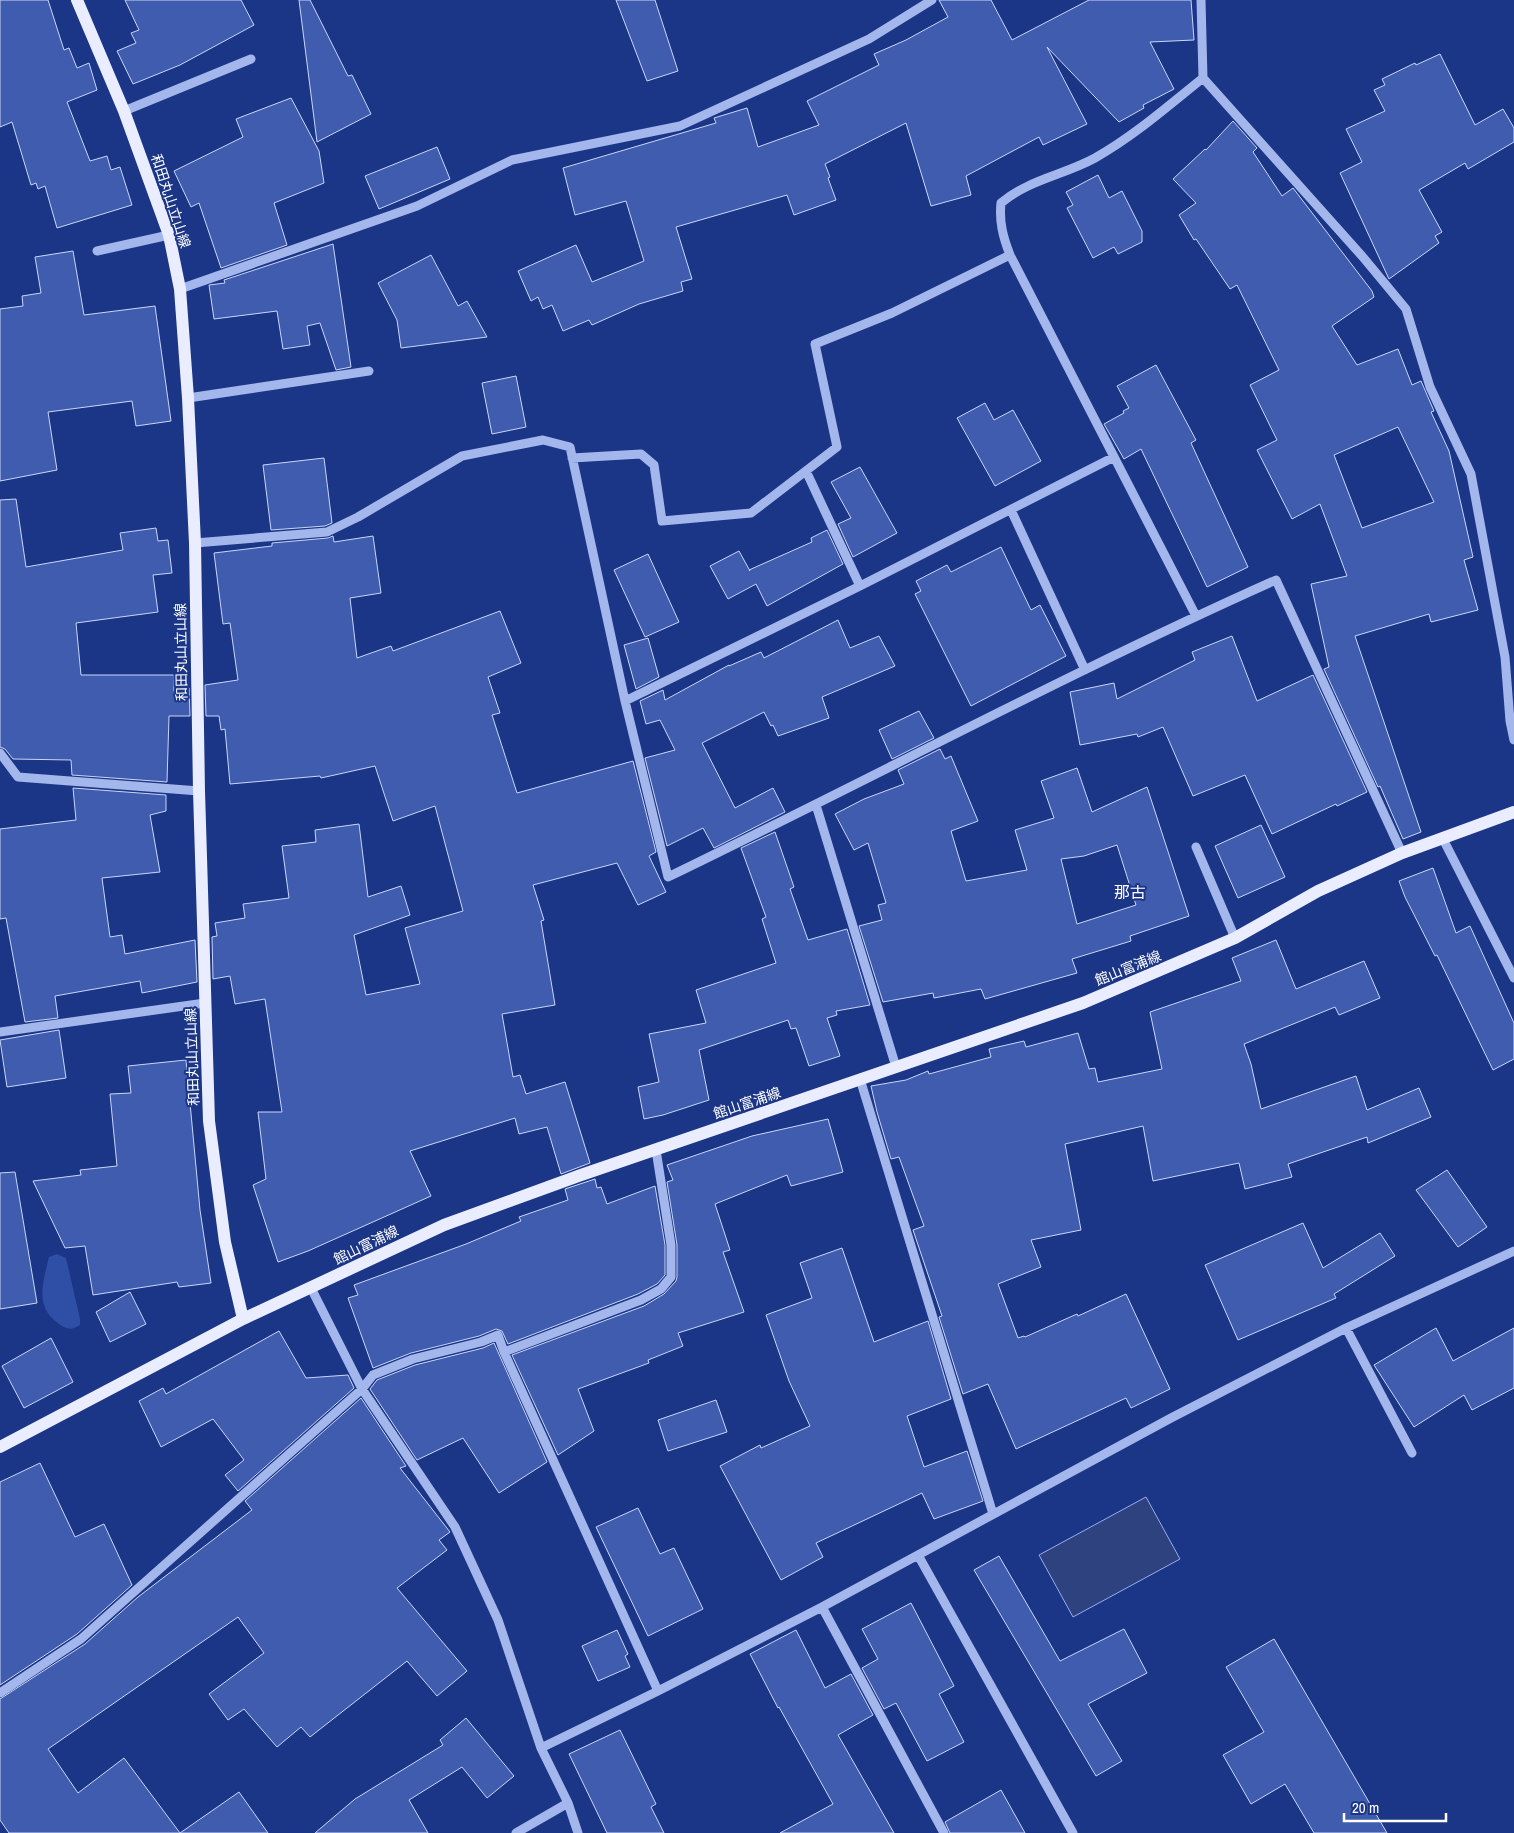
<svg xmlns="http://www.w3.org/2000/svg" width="1514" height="1833" viewBox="0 0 1514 1833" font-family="'Archivo Narrow','Noto Sans JP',sans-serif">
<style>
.green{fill:#2f4ea5}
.water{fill:#2e427f;stroke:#97afee}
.building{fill:#405cae;stroke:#c9d6f8;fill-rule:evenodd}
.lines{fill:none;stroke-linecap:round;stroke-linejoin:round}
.minor{stroke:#a4b7ec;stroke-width:9}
.major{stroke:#e9edff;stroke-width:12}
.labels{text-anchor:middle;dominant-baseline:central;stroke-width:4;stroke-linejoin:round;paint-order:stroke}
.street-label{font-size:14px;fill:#fff;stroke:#1c3687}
.quarter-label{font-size:16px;fill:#fff;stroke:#1c3687}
</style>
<rect width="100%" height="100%" fill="#1c3687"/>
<path class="green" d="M 57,1254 L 66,1258 L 80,1319 L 80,1325 C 72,1330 67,1330 59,1324 C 34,1307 43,1283 49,1257 Z"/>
<path class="water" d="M 1146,1497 L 1180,1559 L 1073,1617 L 1039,1555 Z"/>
<path class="building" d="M 0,0 L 48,0 L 64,50 L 69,48 L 77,68 L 89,63 L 97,90 L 67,102 L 90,161 L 107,156 L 111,170 L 120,167 L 132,205 L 57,228 L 45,186 L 38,189 L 36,183 L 31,185 L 12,122 L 0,127 Z
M 125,0 L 241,0 L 254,25 L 180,65 L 133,84 L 117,51 L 136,43 L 131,33 L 139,30 Z
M 299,0 L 310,0 L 348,76 L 352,75 L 371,114 L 317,142 Z
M 616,0 L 655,0 L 678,71 L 647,81 Z
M 939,0 L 991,0 L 1012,40 L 1089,0 L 1191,0 L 1194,40 L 1150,42 L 1174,89 L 1143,105 L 1144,108 L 1119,122 L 1047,47 L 1087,124 L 1043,145 L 1039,137 L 966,176 L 971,195 L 931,206 L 906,123 L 825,164 L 830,177 L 828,178 L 836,200 L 794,215 L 787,195 L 676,227 L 692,279 L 681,282 L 683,291 L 639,304 L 592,325 L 589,320 L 563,331 L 552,305 L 543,309 L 538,297 L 531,301 L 518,271 L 576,245 L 592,282 L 644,261 L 626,201 L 575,215 L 563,168 L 716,123 L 714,118 L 747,108 L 758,147 L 819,125 L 807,101 L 879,65 L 874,54 L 906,40 L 948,17 Z
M 1440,54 L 1475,125 L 1503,109 L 1514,128 L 1514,142 L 1468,169 L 1465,163 L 1419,190 L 1442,232 L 1435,236 L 1439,243 L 1389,279 L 1340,173 L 1362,162 L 1346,129 L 1385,111 L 1374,90 L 1385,85 L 1382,79 L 1415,63 L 1416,65 Z
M 291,98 L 319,151 L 324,183 L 274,203 L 287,245 L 221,268 L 199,203 L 191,207 L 174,171 L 243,137 L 236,119 Z
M 1233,121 L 1257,148 L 1253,152 L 1282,196 L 1293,188 L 1372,291 L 1374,297 L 1332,326 L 1357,365 L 1398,349 L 1412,385 L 1421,381 L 1434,411 L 1431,412 L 1449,451 L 1473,557 L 1464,560 L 1478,610 L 1431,622 L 1429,614 L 1355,636 L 1421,832 L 1403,839 L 1380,786 L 1378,787 L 1324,669 L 1329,667 L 1311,584 L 1347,576 L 1320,504 L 1292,519 L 1257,450 L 1277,440 L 1250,385 L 1279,370 L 1237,285 L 1230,289 L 1196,239 L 1194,240 L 1179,215 L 1196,203 L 1173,179 L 1205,149 L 1206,150 ZM 1398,427 L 1434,502 L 1362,528 L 1334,455 Z
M 437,147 L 450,179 L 379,209 L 365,176 Z
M 1098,175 L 1109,198 L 1122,191 L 1142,231 L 1142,242 L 1118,254 L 1114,247 L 1093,258 L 1067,208 L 1073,205 L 1066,192 Z
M 333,244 L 351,367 L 336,370 L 320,323 L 307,326 L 310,345 L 283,349 L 277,311 L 214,319 L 209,285 L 225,283 L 224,280 Z
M 73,251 L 84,315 L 155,306 L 171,421 L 136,426 L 132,401 L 48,412 L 57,470 L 0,481 L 0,309 L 23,306 L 22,296 L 41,293 L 35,257 Z
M 431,255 L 458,306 L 467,301 L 487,337 L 401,348 L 397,320 L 378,283 Z
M 1156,365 L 1196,440 L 1191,443 L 1248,567 L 1207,587 L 1141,449 L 1124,459 L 1104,424 L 1124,413 L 1123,411 L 1129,408 L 1117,386 Z
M 516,376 L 526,427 L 492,434 L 482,383 Z
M 985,403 L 994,420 L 1013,410 L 1041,461 L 995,486 L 957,418 Z
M 324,458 L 332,523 L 325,526 L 271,530 L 263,465 Z
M 860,467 L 897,533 L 853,557 L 838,524 L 851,518 L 831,482 Z
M 16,499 L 26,567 L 123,550 L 120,533 L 156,528 L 158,541 L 168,540 L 172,573 L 153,575 L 158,612 L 76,623 L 81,675 L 174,675 L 174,691 L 189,688 L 190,716 L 169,716 L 167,782 L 72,775 L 71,760 L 13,759 L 5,749 L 0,747 L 0,500 Z
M 827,530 L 843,564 L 767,606 L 756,584 L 728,599 L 710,566 L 739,551 L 750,571 L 749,570 L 812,542 L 811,538 Z
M 333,536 L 334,542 L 373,536 L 381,593 L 350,598 L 357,658 L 391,646 L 393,651 L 500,611 L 521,663 L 488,677 L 500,713 L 492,715 L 517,793 L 633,761 L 656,852 L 649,856 L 666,892 L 638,905 L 617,863 L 533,885 L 544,920 L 541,921 L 555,1005 L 502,1014 L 513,1077 L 520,1075 L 526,1094 L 565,1082 L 590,1163 L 561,1174 L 547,1127 L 519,1134 L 515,1118 L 410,1151 L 431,1196 L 308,1251 L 278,1262 L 253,1185 L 266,1179 L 258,1112 L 282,1112 L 265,999 L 235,1004 L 230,976 L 213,979 L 212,937 L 217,936 L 215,923 L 245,918 L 243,904 L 289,898 L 282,846 L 316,842 L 315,830 L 359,824 L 368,897 L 401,886 L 410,915 L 354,935 L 366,995 L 420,984 L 405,928 L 463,911 L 435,806 L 393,821 L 375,766 L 321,778 L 320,776 L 230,784 L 225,729 L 221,730 L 219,716 L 206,716 L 205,685 L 238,680 L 230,623 L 223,624 L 214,553 L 272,546 L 272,543 L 328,538 Z
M 1001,547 L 1031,610 L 1040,605 L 1066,656 L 971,706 L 915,594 L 921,591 L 916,581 L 947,565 L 951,572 Z
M 648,554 L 679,622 L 645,637 L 614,570 Z
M 838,620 L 850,648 L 879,636 L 895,666 L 822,697 L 829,718 L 778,736 L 773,725 L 771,726 L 764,712 L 702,743 L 735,808 L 773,788 L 785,812 L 714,848 L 703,828 L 667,846 L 645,758 L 675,750 L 660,720 L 646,724 L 640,701 L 663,690 L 665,700 L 729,665 L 729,666 L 761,652 L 764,658 Z
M 1232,636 L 1257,701 L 1313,675 L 1367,792 L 1337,806 L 1336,804 L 1272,834 L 1245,775 L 1193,796 L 1163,727 L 1138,737 L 1137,734 L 1080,745 L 1070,692 L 1114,683 L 1117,699 L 1195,660 L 1192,652 Z
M 648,638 L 659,677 L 636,689 L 624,645 Z
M 919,711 L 934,738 L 892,759 L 879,730 Z
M 940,749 L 945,759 L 951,756 L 978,821 L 951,831 L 966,881 L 1027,870 L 1015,830 L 1054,818 L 1041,781 L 1077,768 L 1092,812 L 1147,787 L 1189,916 L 1130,936 L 1131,941 L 1072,959 L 1077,973 L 985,999 L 981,989 L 934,998 L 933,993 L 883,1002 L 859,926 L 882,920 L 878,905 L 886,903 L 868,843 L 854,850 L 835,814 L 864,799 L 904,784 L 898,770 ZM 1117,845 L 1136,905 L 1077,924 L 1061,859 L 1084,856 Z
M 73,788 L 166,795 L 166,811 L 150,815 L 160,872 L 102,878 L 110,937 L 122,935 L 125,954 L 195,940 L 197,982 L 142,993 L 140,981 L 55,996 L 58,1018 L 25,1022 L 6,918 L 0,919 L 0,829 L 76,820 Z
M 1261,825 L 1285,877 L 1238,898 L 1215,846 Z
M 775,832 L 794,887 L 790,889 L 808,940 L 847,929 L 870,1005 L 836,1011 L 837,1015 L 827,1018 L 840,1056 L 809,1066 L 796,1028 L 791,1029 L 788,1020 L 699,1050 L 709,1100 L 663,1115 L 644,1119 L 638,1087 L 659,1082 L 649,1034 L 706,1023 L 696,990 L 776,963 L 762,919 L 766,917 L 741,848 Z
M 1433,868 L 1456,933 L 1470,926 L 1514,1023 L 1514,1059 L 1493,1070 L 1437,955 L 1435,956 L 1405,897 L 1399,881 Z
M 1276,940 L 1296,989 L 1364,961 L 1380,998 L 1339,1015 L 1335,1007 L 1244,1044 L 1251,1064 L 1261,1109 L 1356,1076 L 1367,1110 L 1419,1088 L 1431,1117 L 1368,1143 L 1367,1137 L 1288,1164 L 1292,1177 L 1245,1189 L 1239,1163 L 1153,1181 L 1143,1126 L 1065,1144 L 1081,1230 L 1031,1240 L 1041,1267 L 998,1284 L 1018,1338 L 1024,1336 L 1025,1337 L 1077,1314 L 1078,1316 L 1126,1294 L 1170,1389 L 1131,1408 L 1126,1398 L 1016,1449 L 988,1384 L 963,1394 L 939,1317 L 942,1316 L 913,1230 L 924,1226 L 899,1157 L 891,1159 L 877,1112 L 871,1086 L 906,1080 L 928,1071 L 929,1074 L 991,1057 L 989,1049 L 1024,1041 L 1026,1047 L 1078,1033 L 1089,1069 L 1095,1068 L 1098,1082 L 1162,1069 L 1150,1012 L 1241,981 L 1232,958 Z
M 59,1030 L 66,1078 L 7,1087 L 0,1040 Z
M 186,1060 L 200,1210 L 211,1283 L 179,1287 L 177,1282 L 93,1295 L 85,1246 L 65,1248 L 33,1181 L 81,1175 L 80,1170 L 117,1166 L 110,1094 L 131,1093 L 128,1066 Z
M 828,1119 L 843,1172 L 791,1186 L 787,1175 L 715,1204 L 730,1250 L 723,1252 L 744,1312 L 678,1333 L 683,1346 L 648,1360 L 649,1363 L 578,1389 L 594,1431 L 558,1455 L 512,1355 L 644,1306 L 664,1294 L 676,1281 L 677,1277 L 677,1245 L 667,1182 L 673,1180 L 667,1165 L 752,1136 Z
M 1447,1170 L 1487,1227 L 1458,1247 L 1416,1190 Z
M 15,1172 L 37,1303 L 0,1309 L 0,1173 Z
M 595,1179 L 597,1188 L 601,1187 L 607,1204 L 655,1186 L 665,1245 L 665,1275 L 657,1284 L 638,1294 L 508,1344 L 502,1331 L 496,1329 L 479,1336 L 411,1353 L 373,1368 L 348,1298 L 358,1295 L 354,1285 L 466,1244 L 521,1221 L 519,1217 L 568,1200 L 565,1189 Z
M 1303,1223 L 1323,1268 L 1380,1233 L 1395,1256 L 1334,1294 L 1336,1298 L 1238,1340 L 1205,1265 Z
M 842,1248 L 874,1342 L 928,1321 L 951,1399 L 907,1416 L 924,1467 L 967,1451 L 983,1501 L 934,1519 L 922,1493 L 816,1543 L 823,1557 L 781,1580 L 720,1466 L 760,1445 L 761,1448 L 810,1426 L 789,1381 L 766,1315 L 812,1298 L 800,1263 Z
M 130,1292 L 146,1324 L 110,1342 L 96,1312 Z
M 1436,1328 L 1453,1361 L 1514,1328 L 1514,1388 L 1472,1410 L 1464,1395 L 1414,1427 L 1374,1365 Z
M 279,1331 L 306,1378 L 348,1375 L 354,1388 L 238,1491 L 225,1475 L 244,1460 L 213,1419 L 161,1447 L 139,1401 L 163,1388 L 166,1394 Z
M 51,1338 L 73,1382 L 24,1408 L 2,1366 Z
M 494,1343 L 547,1462 L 499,1493 L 463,1438 L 417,1460 L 370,1389 L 377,1380 L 415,1365 L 483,1348 Z
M 361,1398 L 406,1466 L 400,1468 L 450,1532 L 439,1540 L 447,1550 L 397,1588 L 467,1671 L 437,1696 L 407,1661 L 310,1737 L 301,1727 L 277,1747 L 244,1709 L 228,1720 L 209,1694 L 264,1653 L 238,1617 L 48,1749 L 78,1793 L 124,1758 L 180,1833 L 239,1792 L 268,1833 L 9,1833 L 0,1820 L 0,1699 L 85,1644 L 138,1597 L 252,1510 L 245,1501 Z
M 716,1400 L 727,1432 L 668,1451 L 658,1420 Z
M 40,1463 L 75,1537 L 104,1524 L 132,1585 L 77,1634 L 0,1685 L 0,1482 Z
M 638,1508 L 660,1554 L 674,1548 L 703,1609 L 648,1636 L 596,1527 Z
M 999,1556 L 1060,1661 L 1124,1629 L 1147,1673 L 1088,1704 L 1122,1761 L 1096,1776 L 974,1570 Z
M 911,1603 L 954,1686 L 939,1694 L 964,1742 L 927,1761 L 896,1703 L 884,1709 L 862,1668 L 878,1659 L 862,1629 Z
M 617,1630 L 628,1654 L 625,1656 L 630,1667 L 598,1681 L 582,1646 Z
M 796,1630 L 825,1688 L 851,1674 L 873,1715 L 838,1735 L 894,1833 L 780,1833 L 833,1804 L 779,1707 L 778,1708 L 750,1654 Z
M 1274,1639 L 1387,1833 L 1314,1833 L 1285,1784 L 1251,1804 L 1223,1755 L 1264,1732 L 1226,1667 Z
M 466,1718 L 514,1776 L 487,1798 L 462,1767 L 409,1800 L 428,1833 L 315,1833 L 355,1799 L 443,1745 L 440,1740 Z
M 620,1730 L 656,1804 L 651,1807 L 664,1833 L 607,1833 L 569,1754 Z
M 1001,1790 L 1025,1833 L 950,1833 L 945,1822 Z"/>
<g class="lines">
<path class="minor" d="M 1201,0 L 1203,78 L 1362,256 L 1406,309 L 1430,387 L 1471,474 L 1505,657 L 1510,721 L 1514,740
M 124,111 L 251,59
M 97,251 L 169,235
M 180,289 L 417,206 L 512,160 L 680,126 L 869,39 L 932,0
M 188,398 L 369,371
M 572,458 L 641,454 L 654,465 L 662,521 L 751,513 L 837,447 L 815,344 L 892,313 L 1010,255
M 806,471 L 860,586
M 1011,510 L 1085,670
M 195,543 L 327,532 L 358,517 L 462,456 L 543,440 L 570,447 L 625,701 L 668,877 C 871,779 1070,672 1276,580 L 1402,853
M 1196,616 L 1010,255 C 1003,237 999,222 1001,203 C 1028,180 1064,175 1095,158 C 1134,136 1168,106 1203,78
M 625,701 L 860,586 L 1114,457
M 0,753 L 18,777 L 199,791
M 816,805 L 896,1067
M 1443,839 L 1514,978
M 1196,847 L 1235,938
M 0,1032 L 205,1003
M 860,1079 L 993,1514
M 311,1288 L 362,1389 L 455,1527 L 498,1620 L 541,1748 L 568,1803 L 578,1833
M 1346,1328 L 1412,1453
M 504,1352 L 641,1300 L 661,1289 L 671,1277 L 671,1245 L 656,1150
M 918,1555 L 1073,1833
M 822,1607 L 944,1833
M 0,1693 L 81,1639 L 362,1389 L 373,1375 L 413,1359 L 481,1342 L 498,1335 L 504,1352 L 658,1691
M 541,1748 L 658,1691 L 822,1607 L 1171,1418 L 1346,1328 L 1514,1251
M 516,1833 L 568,1803"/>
<path class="major" d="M 77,0 L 124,111 L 169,235 L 180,289 L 188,398 L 195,543 L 199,791 L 209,1121 L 225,1242 L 243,1319
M 0,1447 L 243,1319 L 444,1225 L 581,1175 L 1083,1003 L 1235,938 L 1318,891 L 1402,853 L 1514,812"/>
</g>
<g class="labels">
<g class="street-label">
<text transform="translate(171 201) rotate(72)">和田丸山立山線</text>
<text transform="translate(181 652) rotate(-91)">和田丸山立山線</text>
<text transform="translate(1128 968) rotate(-22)">館山富浦線</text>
<text transform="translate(192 1057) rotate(-92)">和田丸山立山線</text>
<text transform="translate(747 1103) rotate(-19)">館山富浦線</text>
<text transform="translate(366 1245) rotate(-26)">館山富浦線</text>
</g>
<g class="quarter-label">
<text x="1130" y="892">那古</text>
</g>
</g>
<path d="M1344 1813v8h102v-8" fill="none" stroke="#ffffff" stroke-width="2.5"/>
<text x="1352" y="1813" font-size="15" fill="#ffffff" stroke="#1c3687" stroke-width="4" paint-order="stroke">20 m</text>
</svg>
